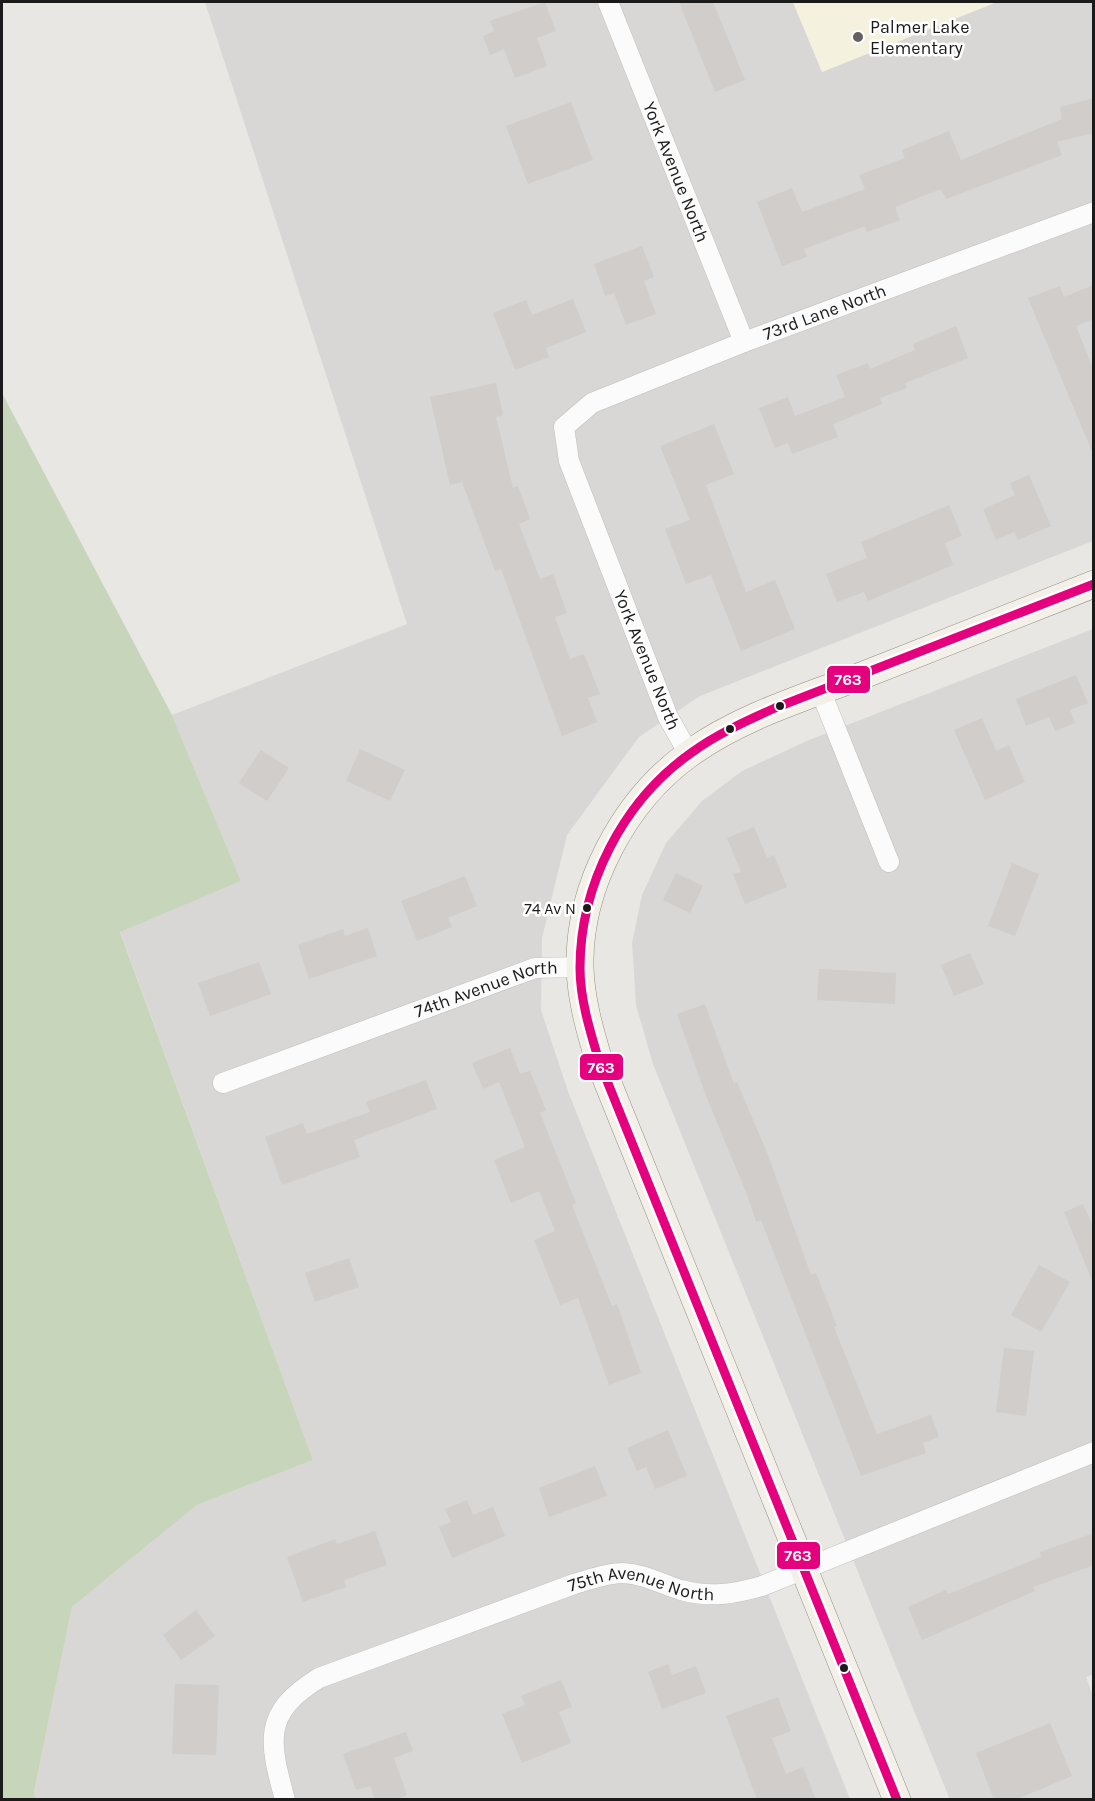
<svg xmlns="http://www.w3.org/2000/svg" width="1095" height="1801" viewBox="0 0 1095 1801" font-family="Karla,sans-serif">
<style>
.residential{fill:#d8d7d5}
.education{fill:#f4f1de}
.forest{fill:#c7d6ba}
.building{fill:#d0cdcb}
.lines{fill:none;stroke-linecap:round;stroke-linejoin:round}
.street-casing{stroke:#c0bfbe;stroke-width:21}
.secondary-casing{stroke:#92917d;stroke-width:28}
.street{stroke:#fcfbfb;stroke-width:20}
.secondary{stroke:#f2f0e9;stroke-width:27}
.bus-1-casing{stroke:#fff;stroke-width:14}
.bus-1{stroke:#e5007d;stroke-width:9}
.poi-dot{fill:#636261;stroke:#fff;stroke-width:2}
.bus-dot{fill:#1b1b1b;stroke:#fff;stroke-width:2}
.labels{text-anchor:middle;dominant-baseline:central;stroke-width:5;stroke-linejoin:round;paint-order:stroke}
.bus-label{font-size:16px;fill:#1b1b1b;stroke:#fff;text-anchor:end}
.poi-label{font-size:18px;fill:#1b1b1b;stroke:#fff;text-anchor:start}
.street-label{font-size:18px;fill:#1b1b1b;stroke:#fff}
.line-badge{stroke:#fff;stroke-width:2}
.badge-label{font-size:16px;text-anchor:middle;font-weight:bold;fill:#fff}
</style>
<rect width="100%" height="100%" fill="#e9e7e4"/>
<path class="residential" d="M 205,2 L 793,2 L 822,72 L 997,2 L 1093,2 L 1093,541 L 700,696 L 639,737 L 567,835 L 542,938 L 541,1010 L 569,1094 L 850,1799 L 36,1800 L 34,1792 L 72,1607 L 197,1505 L 313,1460 L 120,931 L 241,881 L 172,715 L 407,624 Z
M 1093,629 L 1094,1674 L 1086,1677 L 1093,1696 L 1093,1799 L 950,1800 L 653,1064 L 636,1005 L 632,943 L 642,895 L 666,843 L 702,801 L 742,771 L 809,740 Z"/>
<path class="education" d="M 793,2 L 997,2 L 822,72 Z"/>
<path class="forest" d="M 2,393 L 172,715 L 241,881 L 120,932 L 313,1460 L 197,1505 L 72,1607 L 34,1792 L 36,1800 L 2,1799 Z"/>
<path class="building" d="M 545,2 L 556,31 L 537,38 L 547,66 L 515,78 L 504,49 L 490,55 L 483,36 L 494,31 L 490,21 Z
M 679,2 L 713,2 L 745,80 L 715,92 Z
M 1094,98 L 1094,133 L 1057,142 L 1062,155 L 946,199 L 941,189 L 895,207 L 900,220 L 867,232 L 865,226 L 804,249 L 807,257 L 782,266 L 757,202 L 792,188 L 802,212 L 865,189 L 859,175 L 905,158 L 902,150 L 949,131 L 961,160 L 1062,119 L 1060,107 Z
M 571,102 L 593,160 L 528,184 L 506,126 Z
M 642,246 L 654,277 L 644,281 L 656,314 L 626,325 L 614,293 L 605,296 L 594,264 Z
M 1094,285 L 1094,319 L 1076,326 L 1094,371 L 1093,454 L 1028,298 L 1060,286 L 1064,297 Z
M 573,299 L 586,332 L 546,348 L 549,357 L 515,370 L 493,313 L 526,300 L 532,315 Z
M 956,326 L 968,358 L 905,383 L 907,388 L 880,398 L 882,404 L 833,424 L 838,437 L 792,454 L 788,443 L 775,448 L 759,408 L 788,397 L 795,416 L 845,397 L 836,375 L 868,363 L 870,369 L 915,350 L 913,344 Z
M 496,383 L 503,415 L 496,417 L 513,488 L 518,486 L 530,519 L 519,524 L 540,579 L 553,574 L 567,613 L 555,617 L 570,659 L 584,654 L 600,694 L 588,698 L 597,722 L 562,736 L 501,569 L 495,571 L 462,482 L 450,485 L 430,397 Z
M 714,424 L 734,474 L 706,485 L 746,592 L 775,580 L 795,629 L 741,651 L 711,575 L 686,584 L 665,529 L 690,520 L 660,446 Z
M 1029,475 L 1051,526 L 1018,540 L 1014,532 L 996,540 L 983,509 L 1015,495 L 1010,483 Z
M 949,505 L 962,536 L 945,543 L 953,565 L 868,601 L 864,592 L 837,602 L 826,574 L 867,558 L 861,542 Z
M 1076,675 L 1088,703 L 1070,710 L 1075,723 L 1055,731 L 1049,717 L 1026,726 L 1016,699 Z
M 982,718 L 996,751 L 1009,745 L 1025,782 L 985,800 L 954,730 Z
M 360,749 L 405,770 L 390,801 L 346,781 Z
M 261,750 L 289,768 L 267,801 L 239,783 Z
M 754,827 L 767,858 L 774,855 L 787,887 L 745,904 L 733,874 L 741,872 L 727,838 Z
M 1012,863 L 1039,874 L 1015,936 L 988,926 Z
M 676,873 L 703,886 L 690,913 L 663,900 Z
M 465,876 L 477,906 L 448,918 L 452,927 L 417,941 L 401,901 Z
M 368,928 L 377,956 L 309,979 L 298,945 L 343,929 L 345,936 Z
M 970,953 L 984,984 L 954,996 L 941,965 Z
M 259,962 L 271,994 L 210,1016 L 198,983 Z
M 819,969 L 896,973 L 895,1004 L 817,1000 Z
M 705,1004 L 734,1084 L 737,1082 L 768,1155 L 811,1275 L 816,1273 L 837,1326 L 834,1327 L 877,1434 L 931,1415 L 939,1437 L 923,1443 L 926,1453 L 861,1476 L 761,1220 L 756,1222 L 748,1197 L 706,1096 L 677,1014 Z
M 510,1048 L 520,1074 L 530,1071 L 546,1110 L 540,1113 L 576,1203 L 572,1205 L 612,1306 L 617,1304 L 641,1373 L 609,1385 L 578,1298 L 560,1305 L 534,1240 L 555,1231 L 539,1191 L 511,1203 L 494,1160 L 525,1147 L 499,1082 L 483,1089 L 472,1063 Z
M 426,1080 L 437,1109 L 354,1140 L 360,1157 L 282,1185 L 265,1137 L 303,1123 L 307,1134 L 370,1112 L 366,1102 Z
M 1083,1204 L 1094,1229 L 1093,1283 L 1064,1212 Z
M 349,1258 L 359,1287 L 315,1302 L 305,1273 Z
M 1039,1265 L 1070,1282 L 1041,1332 L 1011,1315 Z
M 1004,1348 L 1034,1351 L 1026,1416 L 996,1412 Z
M 668,1430 L 687,1476 L 655,1489 L 646,1467 L 637,1471 L 627,1448 Z
M 595,1466 L 607,1496 L 549,1517 L 539,1488 Z
M 467,1500 L 473,1515 L 493,1507 L 505,1536 L 452,1558 L 439,1527 L 451,1522 L 445,1509 Z
M 375,1531 L 387,1565 L 344,1580 L 346,1587 L 303,1602 L 287,1557 L 335,1539 L 337,1544 Z
M 1094,1533 L 1094,1565 L 1033,1587 L 1035,1591 L 922,1640 L 908,1607 L 946,1590 L 948,1594 L 1041,1557 L 1040,1552 Z
M 196,1610 L 215,1636 L 181,1660 L 163,1635 Z
M 668,1664 L 672,1675 L 696,1666 L 706,1693 L 662,1709 L 648,1672 Z
M 561,1680 L 572,1707 L 559,1712 L 571,1743 L 522,1763 L 502,1714 L 525,1705 L 521,1696 Z
M 175,1684 L 219,1685 L 216,1755 L 172,1754 Z
M 778,1697 L 791,1731 L 772,1738 L 786,1774 L 803,1767 L 816,1800 L 757,1800 L 726,1716 Z
M 1050,1723 L 1072,1776 L 1015,1800 L 994,1800 L 976,1753 Z
M 406,1732 L 413,1751 L 394,1758 L 407,1795 L 395,1800 L 375,1800 L 370,1786 L 356,1790 L 343,1754 Z"/>
<g class="lines">
<defs>
<g id="street">
<path id="s1" d="M 608,2 L 744,342"/>
<path d="M 821,692 L 889,862"/>
<path id="s2" d="M 689,754 L 668,717 L 569,461 L 564,427 L 592,403 L 744,342 L 1094,212"/>
<path id="s3" d="M 223,1083 L 535,968 L 580,967"/>
<path id="s4" d="M 285,1800 C 269,1741 262,1713 319,1678 L 574,1584 C 589,1580 606,1573 623,1573 C 645,1574 661,1584 681,1590 C 710,1598 734,1594 762,1586 L 1094,1452"/>
</g>
<path id="secondary" d="M 897,1800 L 599,1061 C 590,1031 581,1000 580,968 C 578,887 624,801 689,754 C 741,716 807,697 866,674 C 942,644 1018,614 1094,584"/>
</defs>
<use href="#street" class="street-casing"/>
<use href="#secondary" class="secondary-casing"/>
<use href="#street" class="street"/>
<use href="#secondary" class="secondary"/>
<defs>
<path id="bus-1" d="M 897,1800 L 599,1061 C 590,1031 580,999 580,968 C 580,885 623,801 691,753 C 717,734 746,721 775,708 L 1094,584"/>
</defs>
<use href="#bus-1" class="bus-1-casing"/>
<use href="#bus-1" class="bus-1"/>
</g>
<circle class="poi-dot" cx="858" cy="37" r="6"/>
<g class="bus-dot">
<circle cx="780" cy="706" r="5"/>
<circle cx="730" cy="729" r="5"/>
<circle cx="587" cy="908" r="5"/>
<circle cx="844" cy="1668" r="5"/>
</g>
<g class="labels">
<g class="bus-label">
<text x="576" y="908">74 Av N</text>
</g>
<g class="poi-label">
<text x="870" y="27">Palmer Lake<tspan x="870" dy="21">Elementary</tspan></text>
</g>
<g class="street-label">
<text stroke="none"><textPath href="#s1" startOffset="183">York Avenue North</textPath></text>
<text stroke="none"><textPath href="#s2" startOffset="638">73rd Lane North</textPath></text>
<text transform="translate(647 660) rotate(68)">York Avenue North</text>
<text stroke="none"><textPath href="#s3" startOffset="280">74th Avenue North</textPath></text>
<text stroke="none"><textPath href="#s4" startOffset="483">75th Avenue North</textPath></text>
</g>
</g>
<g class="line-badge">
<rect x="826" y="665" width="45" height="29" rx="6" fill="#e5007d"/>
<rect x="579" y="1053" width="45" height="28" rx="6" fill="#e5007d"/>
<rect x="776" y="1541" width="45" height="29" rx="6" fill="#e5007d"/>
</g>
<g class="badge-label">
<text x="848" y="685">763</text>
<text x="601" y="1073">763</text>
<text x="798" y="1561">763</text>
</g>
<rect width="1095" height="1801" fill="none" stroke="#1b1b1b" stroke-width="6"/>
</svg>
